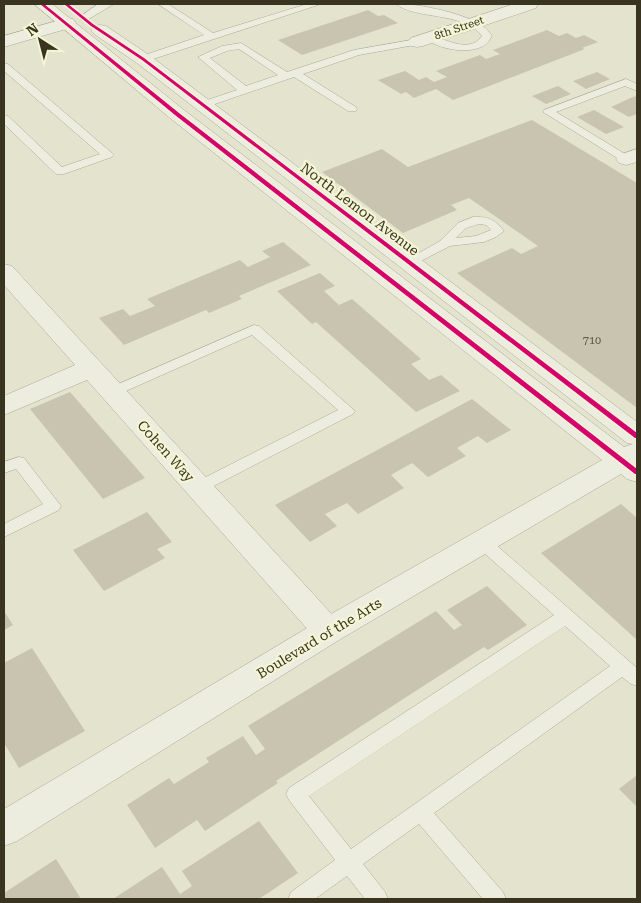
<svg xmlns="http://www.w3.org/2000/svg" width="641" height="903" viewBox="0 0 641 903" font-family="'Roboto Serif',serif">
<rect width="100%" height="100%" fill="#e4e4ce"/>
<g fill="#c8c4af">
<polygon points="368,10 378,16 384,15 398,23 302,55 278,40"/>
<polygon points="547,30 559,36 567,33 576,38 584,35 598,42 582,48 585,49 453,100 436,89 414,98 406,92 401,94 378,80 405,71 419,80 426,77 434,82 447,77 436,71 480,55 486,59 500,54 493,50"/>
<polygon points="597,72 610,79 586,89 573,81"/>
<polygon points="558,86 571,94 546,104 532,96"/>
<polygon points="635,96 637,98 637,114 629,117 611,107"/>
<polygon points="594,110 624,127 606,134 577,117"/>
<polygon points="532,120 637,183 637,408 457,273 512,248 521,254 538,246 469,198 451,205 457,210 403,233 322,172 382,149 408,167"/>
<polygon points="283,242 311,265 239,296 242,299 209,313 206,310 124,345 99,318 123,309 130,316 155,306 147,299 240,260 248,267 270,257 262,251"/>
<polygon points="320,273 335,286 324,291 339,305 352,299 421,359 411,364 429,380 441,375 460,391 416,412 316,322 312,324 277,291"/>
<polygon points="70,392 145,478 103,499 30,409"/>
<polygon points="472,399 511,430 487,443 478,436 457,448 466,456 428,477 412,463 391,475 404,488 358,514 347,503 325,514 337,526 310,542 275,505"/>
<polygon points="621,504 637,518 637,640 541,553"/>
<polygon points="147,512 172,542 157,549 165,558 104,591 73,550"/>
<polygon points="487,586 527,625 488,650 484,647 276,781 278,783 205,831 197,820 155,848 127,805 169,778 174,784 209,762 206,758 243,736 256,755 265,749 248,726 436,611 454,630 462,625 447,610"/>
<polygon points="4,611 13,625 4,630"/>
<polygon points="32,648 85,731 19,768 4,743 4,663"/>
<polygon points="637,775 637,807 619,789"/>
<polygon points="259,821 298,873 259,899 113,899 162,867 180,894 192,886 182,871"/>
<polygon points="56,859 81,899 4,899 4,893"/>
</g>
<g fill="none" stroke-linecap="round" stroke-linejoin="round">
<g stroke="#aaa997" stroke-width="1">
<g id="service">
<polygon points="98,4 114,4 87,20 81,20 81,16"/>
<polygon points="158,4 168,4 213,33 307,4 321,4 147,61 139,61 139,57 204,35"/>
<path d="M396,4C417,3 468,14 484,27C487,29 490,33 492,36C489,41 487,45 481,47C466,54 437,49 425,38L430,35C445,39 470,54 482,36C463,11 415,20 396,4Z"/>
<path d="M417,39L420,40V44L359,55L303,74L356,107L357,109L356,111H348L294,77L206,107H198L197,105L198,103L237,90L198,57L222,46L241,43L287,72L354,50ZM239,49L278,75L246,86L210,58L227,51Z"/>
<polygon points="4,63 8,64 112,153 114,155 112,157 64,174 56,174 4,124 4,115 8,116 62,167 100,154 4,71"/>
<polygon points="626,79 637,84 637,91 625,86 556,112 630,157 632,159 630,161 622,161 543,112 544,110"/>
<path d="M473,217C487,216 496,220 504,231L496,237L484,242L450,246L413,265L409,266L403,262L440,241L458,223ZM479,224L486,225L491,230L476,236L456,238L466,228Z"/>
<polygon points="254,325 259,326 355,411 353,414 204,491 199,493 194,491 191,487 194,483 338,410 252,335 117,395 107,395 105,392 107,389"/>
<polygon points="19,457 24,458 61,506 59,510 4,537 4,524 43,504 16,469 4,473 4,462"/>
<path d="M481,535L487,537L637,668V686L631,684L622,677L434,813L503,892L506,899H483L419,824L363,864L385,892L388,899H365L347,876L315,899H288L291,892L335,860L289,800L286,794L289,788L554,615L475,545L473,541L475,537ZM565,626L610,666L351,849L309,796Z"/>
</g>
</g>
<g stroke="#aaa997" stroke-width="1">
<g id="minor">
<polygon points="514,4 538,4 536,8 423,46 417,47 411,46 408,42 411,38"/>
<polygon points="67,18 73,19 76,23 73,27 4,47 4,36"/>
<polygon points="637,149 637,162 626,165 619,163 616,159 619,155"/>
<polygon points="4,264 12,266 339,622 344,631 339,640 328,644 317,640 87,380 4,415 4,396 75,365 4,285"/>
</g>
</g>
<g stroke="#aaa997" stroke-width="1">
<polygon id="tertiary" points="34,4 52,4 184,110 624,447 633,444 627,443 137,63 94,34 91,30 94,26 100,25 106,26 149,55 637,422 637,482 627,479 621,474 339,640 17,841 4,846 4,809 317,622 602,460 170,118"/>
</g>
<use href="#service" fill="#ececdf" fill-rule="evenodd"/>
<use href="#minor" fill="#ececdf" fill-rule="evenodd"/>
<use href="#tertiary" fill="#ececdf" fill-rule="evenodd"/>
<g stroke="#f3f5d5" stroke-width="3">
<g id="cycleway">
<polygon points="40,4 44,4 179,113 637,469 637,474 635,474 175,115"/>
<polygon points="64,4 68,4 93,24 144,58 637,433 637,438 635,438 142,60 91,26"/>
</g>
</g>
<use href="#cycleway" fill="#d6006c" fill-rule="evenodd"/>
</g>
<g text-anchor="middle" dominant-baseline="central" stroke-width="4.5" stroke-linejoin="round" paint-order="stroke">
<g font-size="11" fill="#38341f" stroke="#f3f5d5">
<text transform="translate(459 28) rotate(-19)">8th Street</text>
</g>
<g font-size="11" fill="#5c5843">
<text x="592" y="340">710</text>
</g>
<g font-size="14" fill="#38341f" stroke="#f3f5d5">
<text transform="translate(360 209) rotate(37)">North Lemon Avenue</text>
<text transform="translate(166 451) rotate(48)">Cohen Way</text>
<text transform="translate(319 638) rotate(-31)">Boulevard of the Arts</text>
</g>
</g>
<rect width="641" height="903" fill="none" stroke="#38341f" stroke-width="10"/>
<g transform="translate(40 40) rotate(324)" stroke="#f3f5d5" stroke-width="4" paint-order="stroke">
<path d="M0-4L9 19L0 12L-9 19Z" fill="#38341f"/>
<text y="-8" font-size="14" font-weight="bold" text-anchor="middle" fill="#38341f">N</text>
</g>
</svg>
